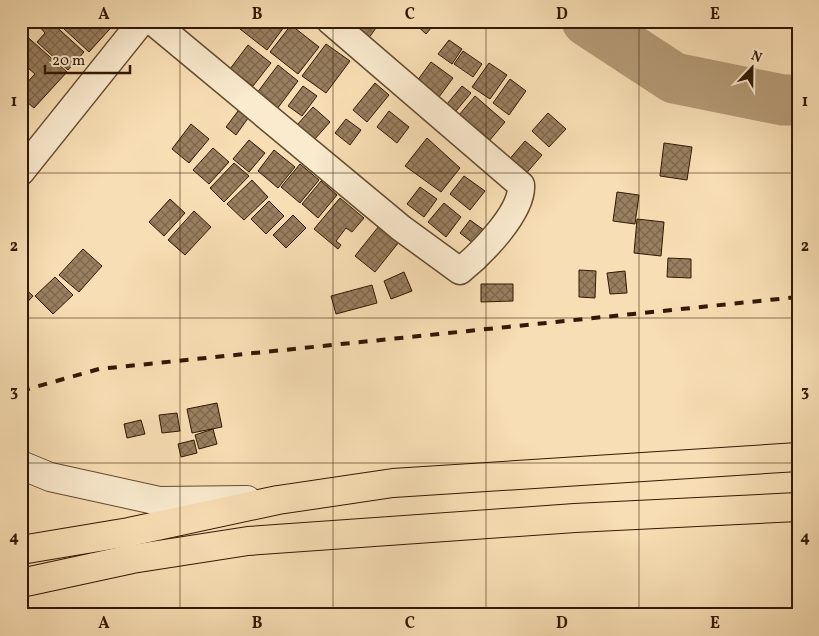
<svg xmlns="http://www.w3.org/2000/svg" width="819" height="636" viewBox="0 0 819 636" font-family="Vollkorn,serif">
<defs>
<pattern id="building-cross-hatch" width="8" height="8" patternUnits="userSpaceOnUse" patternTransform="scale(1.25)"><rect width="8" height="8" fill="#997f5f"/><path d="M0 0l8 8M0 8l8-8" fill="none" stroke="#7d674c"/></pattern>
</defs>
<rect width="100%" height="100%" fill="#f8deb4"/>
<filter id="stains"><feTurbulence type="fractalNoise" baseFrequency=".004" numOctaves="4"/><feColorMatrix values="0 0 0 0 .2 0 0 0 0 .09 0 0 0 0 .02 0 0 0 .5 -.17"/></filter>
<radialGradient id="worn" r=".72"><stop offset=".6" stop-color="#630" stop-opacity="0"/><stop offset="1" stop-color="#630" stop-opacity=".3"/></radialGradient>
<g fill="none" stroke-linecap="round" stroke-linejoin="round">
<polyline stroke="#b59b77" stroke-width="51" points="587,21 674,78 783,100 798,100"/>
</g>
<g fill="url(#building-cross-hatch)" stroke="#321902">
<polygon points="43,21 50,21 84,52 68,70 37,42 45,33 39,26"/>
<polygon points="69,21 117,21 89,52 63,28"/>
<polygon points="246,21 285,21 287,23 267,50 240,29"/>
<polygon points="356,21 381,21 368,39 352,27"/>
<polygon points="412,21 437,21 426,34"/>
<polygon points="291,25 319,47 298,74 270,52"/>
<polygon points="23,33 67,72 34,108 21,97 21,89 35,74 21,62 21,35"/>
<polygon points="449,40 462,49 452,64 438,54"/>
<polygon points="326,44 350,61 326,93 302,76"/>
<polygon points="248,45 271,63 253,86 230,69"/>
<polygon points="463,51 482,64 473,77 454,64"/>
<polygon points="431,62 453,78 439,97 417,81"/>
<polygon points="489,63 507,75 490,99 472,87"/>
<polygon points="278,65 298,81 277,109 257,93"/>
<polygon points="510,79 526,91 509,115 493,103"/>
<polygon points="375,83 389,95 367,122 353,110"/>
<polygon points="303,86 317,96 302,116 288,106"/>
<polygon points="462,86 471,93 456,111 447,104"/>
<polygon points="475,96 505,122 484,147 454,121"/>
<polygon points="241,107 251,114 236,135 226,127"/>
<polygon points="313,107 330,122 314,140 297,125"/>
<polygon points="389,111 409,127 397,143 377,127"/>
<polygon points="548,113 566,129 549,147 532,131"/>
<polygon points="346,119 361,130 350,145 335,133"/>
<polygon points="191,124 209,139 189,163 172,149"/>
<polygon points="427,138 460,168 441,192 405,166"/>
<polygon points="249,140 265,153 249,172 233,159"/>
<polygon points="525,141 542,155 524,176 507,162"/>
<polygon points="664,143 692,147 687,180 660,176"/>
<polygon points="213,148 229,162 209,184 193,170"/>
<polygon points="274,150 295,167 278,188 258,171"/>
<polygon points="234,163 249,176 224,202 210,188"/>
<polygon points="300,164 319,180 300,203 281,187"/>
<polygon points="464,176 485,191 470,210 450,194"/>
<polygon points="252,180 268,197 244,220 227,204"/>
<polygon points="321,181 337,195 318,218 302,204"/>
<polygon points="420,187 437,199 424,217 407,204"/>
<polygon points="617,192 639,195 635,224 613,221"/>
<polygon points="340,198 364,218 352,232 346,228 336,241 341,245 338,249 314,229"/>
<polygon points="170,199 185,213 164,236 149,222"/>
<polygon points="269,201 284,216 266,234 251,219"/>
<polygon points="444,203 461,217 446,237 428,222"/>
<polygon points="194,211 211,227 185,255 168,240"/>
<polygon points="293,215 306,228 286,248 273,235"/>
<polygon points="637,219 664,222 661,256 634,253"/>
<polygon points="470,220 488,233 478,247 460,233"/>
<polygon points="379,226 399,242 375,272 355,256"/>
<polygon points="83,249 102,266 79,292 59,275"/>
<polygon points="668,258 691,259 691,278 667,277"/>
<polygon points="579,270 596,271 595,298 579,297"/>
<polygon points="625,271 627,293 610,294 607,273"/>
<polygon points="404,272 412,291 391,299 384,281"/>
<polygon points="55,277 73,295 53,314 35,296"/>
<polygon points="481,284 513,284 513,301 481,302"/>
<polygon points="21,285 33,296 21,309"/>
<polygon points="372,285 377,303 336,314 331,296"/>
<polygon points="217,403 222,427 192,433 187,409"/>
<polygon points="177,413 180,431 162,433 159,415"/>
<polygon points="141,420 145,434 127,438 124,424"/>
<polygon points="213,429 217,444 199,449 195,435"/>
<polygon points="194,440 197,453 181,457 178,444"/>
</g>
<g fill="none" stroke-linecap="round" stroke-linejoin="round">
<g stroke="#644a2e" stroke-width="29">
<g id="minor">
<path d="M152,21L401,228L460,271C481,254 523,212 521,185L330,21"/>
<polyline points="21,172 142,21"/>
</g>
</g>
<g stroke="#644a2e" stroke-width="30">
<polyline id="tertiary" points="21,465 50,477 159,501 247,500"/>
</g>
<g stroke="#321902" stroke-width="30">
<g id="primary">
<polyline points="21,550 129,532 278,500 393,483 798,457"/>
<polyline points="21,583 132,559 248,541 575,518 798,507"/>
</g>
</g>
<use href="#minor" stroke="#faeace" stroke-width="26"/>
<use href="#tertiary" stroke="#faeace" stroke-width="28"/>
<use href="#primary" stroke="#f8deb4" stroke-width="28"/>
<polyline stroke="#321902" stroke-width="4" stroke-dasharray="9 9" stroke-linecap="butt" points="21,391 99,369 798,297"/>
</g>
<path fill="none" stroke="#321902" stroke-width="1" stroke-opacity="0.55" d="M180,21V615M333,21V615M486,21V615M639,21V615M21,173H798M21,318H798M21,463H798"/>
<rect width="819" height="636" fill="none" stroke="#f8deb4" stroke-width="55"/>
<g transform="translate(752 68) rotate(22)" stroke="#faeace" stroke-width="4" paint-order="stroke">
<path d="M0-4L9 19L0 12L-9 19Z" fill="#321902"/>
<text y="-8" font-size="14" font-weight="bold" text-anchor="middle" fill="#321902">N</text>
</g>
<path d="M45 65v8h85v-8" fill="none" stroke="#321902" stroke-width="2.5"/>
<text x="52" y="65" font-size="15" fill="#321902" stroke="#faeace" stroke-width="4" paint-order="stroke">20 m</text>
<rect x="28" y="28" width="764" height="580" fill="none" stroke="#321902" stroke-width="2"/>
<g font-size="16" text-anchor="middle" font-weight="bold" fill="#321902">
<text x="104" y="19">A</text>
<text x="257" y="19">B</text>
<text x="410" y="19">C</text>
<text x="562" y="19">D</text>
<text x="715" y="19">E</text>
<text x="14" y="106">1</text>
<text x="805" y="106">1</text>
<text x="14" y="251">2</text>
<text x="805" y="251">2</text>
<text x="14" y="396">3</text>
<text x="805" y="396">3</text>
<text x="14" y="542">4</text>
<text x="805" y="542">4</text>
<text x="104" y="628">A</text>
<text x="257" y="628">B</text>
<text x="410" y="628">C</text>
<text x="562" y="628">D</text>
<text x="715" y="628">E</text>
</g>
<rect width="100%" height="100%" filter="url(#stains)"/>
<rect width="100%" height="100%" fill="url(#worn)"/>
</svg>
